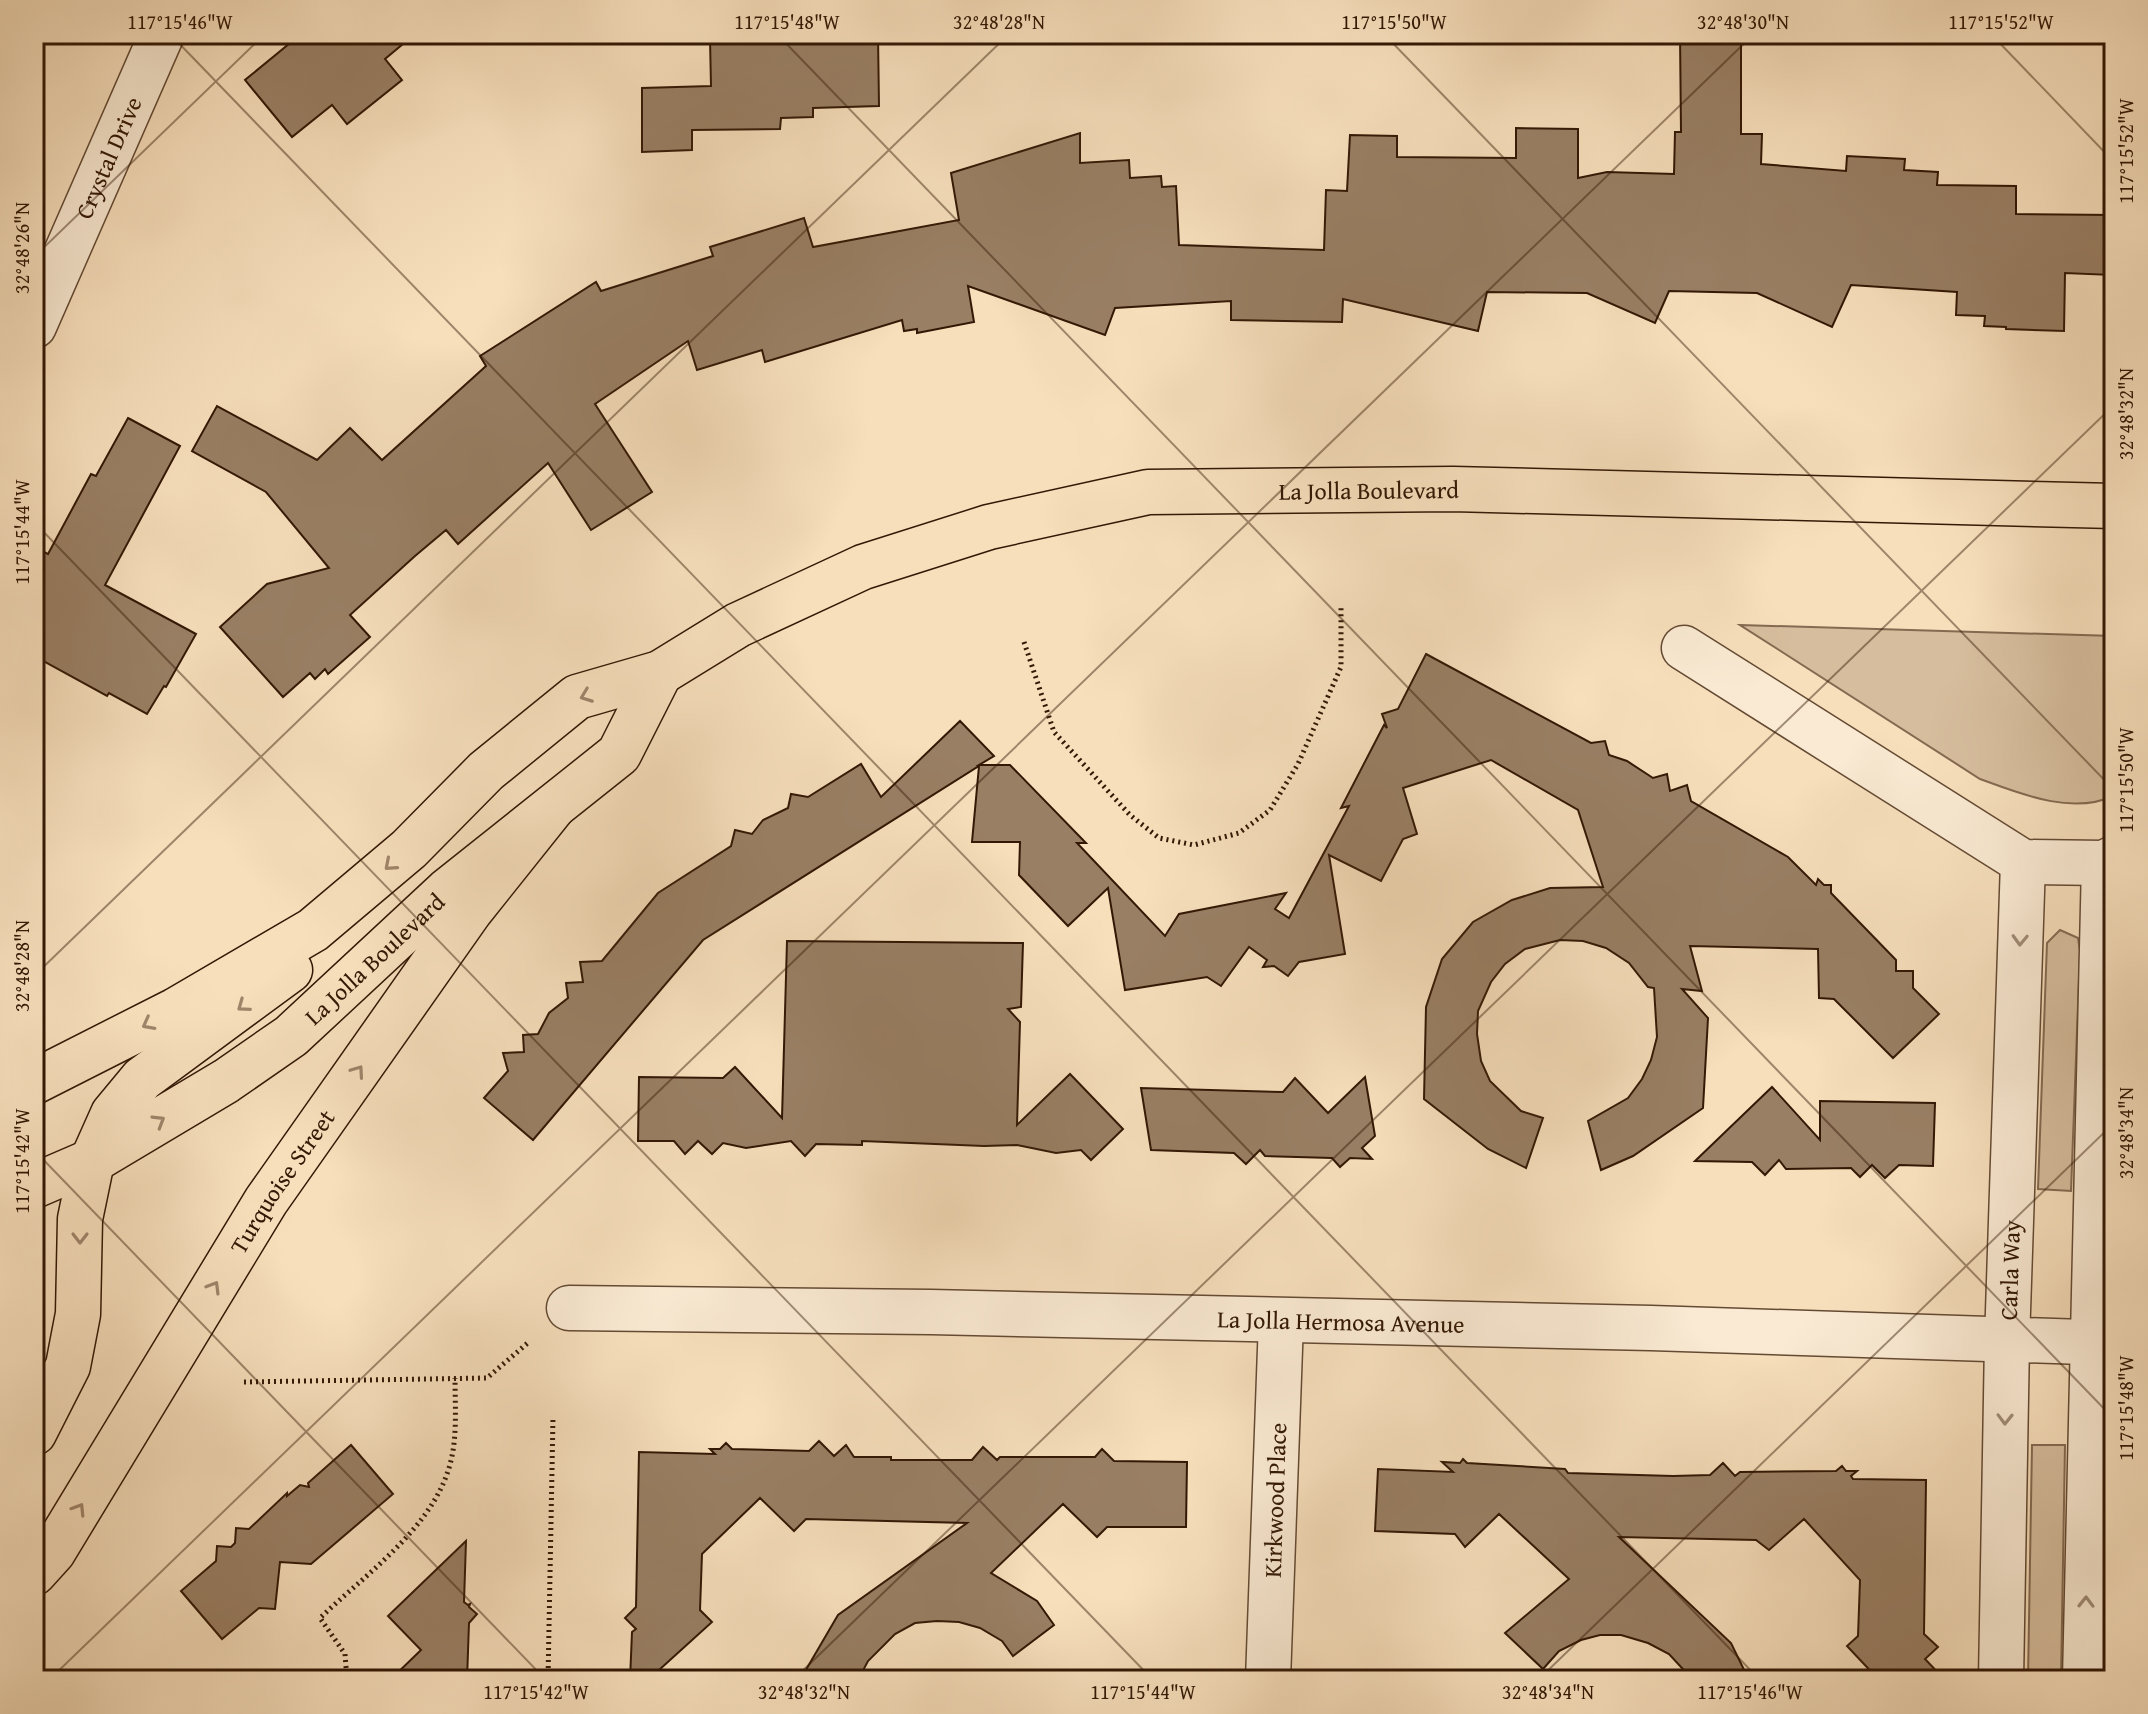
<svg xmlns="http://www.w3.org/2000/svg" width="2148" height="1714" viewBox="0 0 2148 1714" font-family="'Gentium Book Plus',serif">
<rect width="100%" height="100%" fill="#f7dfbc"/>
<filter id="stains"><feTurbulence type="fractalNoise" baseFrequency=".0025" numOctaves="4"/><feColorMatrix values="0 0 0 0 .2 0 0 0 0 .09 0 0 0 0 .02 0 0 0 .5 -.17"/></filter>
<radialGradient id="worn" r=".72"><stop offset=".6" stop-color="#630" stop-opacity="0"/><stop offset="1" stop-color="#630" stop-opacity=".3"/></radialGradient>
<g fill="#d6bd9d" stroke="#846a51" stroke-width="2">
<path d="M1740,625L2114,636V796C2071,815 2021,794 1980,779Z"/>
<polygon points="2060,930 2078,938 2080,951 2071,1191 2038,1189 2047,943"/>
<polygon points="2032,1445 2065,1445 2061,1680 2028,1680"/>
</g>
<g fill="#997f64" stroke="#331805" stroke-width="2">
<polygon points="301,34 415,34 385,59 402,80 347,124 332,105 292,137 245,80"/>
<polygon points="794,34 878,34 879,106 813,108 813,117 781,118 780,129 692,130 692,150 642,152 642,88 711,86 710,39 794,36"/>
<polygon points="1680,34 1741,34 1741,134 1762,134 1761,164 1846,171 1847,156 1905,159 1904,170 1938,172 1937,185 2016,186 2016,214 2114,215 2112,275 2065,273 2064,331 2006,329 2006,327 1984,326 1985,316 1956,315 1957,292 1851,285 1832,327 1757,293 1669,291 1655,323 1587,293 1487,292 1478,331 1343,299 1342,322 1231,320 1231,301 1115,308 1105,335 968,286 974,322 917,333 917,329 904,331 902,320 765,362 762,350 697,370 688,341 595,404 652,492 591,530 548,463 458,544 446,530 415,556 350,615 370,637 328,674 325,669 315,679 310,673 283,697 220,627 267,584 329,568 266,492 192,451 217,406 317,460 350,428 382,460 486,366 480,356 596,282 601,291 713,256 710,247 804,218 813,247 959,220 951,173 1080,133 1080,163 1129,160 1130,178 1161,176 1162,187 1176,186 1179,245 1324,250 1326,190 1347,191 1350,135 1397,136 1397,157 1516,158 1516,128 1578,129 1578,178 1607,172 1674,174 1675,132 1681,132"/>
<polygon points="128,418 180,446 105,585 196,634 166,687 164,686 147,714 109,693 107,696 34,656 34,546 48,554 91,474 96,476"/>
<polygon points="1426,654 1591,743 1605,741 1609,755 1627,761 1653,778 1667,774 1670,791 1687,785 1691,801 1788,857 1816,885 1818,879 1824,885 1831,885 1831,893 1896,960 1896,971 1913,971 1913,988 1939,1014 1893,1058 1834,999 1819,998 1818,949 1690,946 1702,991 1682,989 1708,1018 1703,1108 1633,1156 1601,1170 1588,1121 1628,1098 1642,1079 1651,1060 1657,1037 1654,988 1648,987 1629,963 1606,948 1583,941 1560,940 1525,949 1505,964 1491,982 1478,1011 1477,1034 1481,1061 1490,1081 1521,1111 1543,1118 1526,1168 1488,1149 1424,1099 1426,1007 1442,959 1473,922 1512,900 1550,888 1603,887 1578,810 1491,760 1403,788 1417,834 1403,839 1381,881 1329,855 1345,954 1299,962 1288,976 1274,966 1263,967 1267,960 1249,947 1221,986 1207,977 1125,990 1108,888 1068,926 1019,875 1020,842 972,842 979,766 703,940 533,1140 484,1098 508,1071 503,1053 524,1052 523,1035 538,1034 549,1013 568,998 566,983 583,982 580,962 602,961 658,893 731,846 735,830 752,834 763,820 788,808 791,794 808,797 861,764 881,797 960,721 994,756 979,765 1010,765 1086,843 1077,843 1165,936 1179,914 1286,893 1275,909 1289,918 1349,806 1341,808 1384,725 1387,728 1382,714 1398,709"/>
<polygon points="787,941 1023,943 1021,1007 1008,1009 1020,1022 1017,1125 1070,1074 1123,1129 1091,1160 1081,1150 1056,1153 1017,1145 984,1146 862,1141 862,1145 816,1144 805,1156 791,1141 746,1148 723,1143 712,1154 698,1141 685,1154 674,1141 638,1141 639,1077 723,1078 735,1067 782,1118"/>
<polygon points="1365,1077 1375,1136 1362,1148 1372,1159 1350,1158 1340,1167 1332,1158 1265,1156 1260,1150 1246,1164 1234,1153 1151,1150 1141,1088 1283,1092 1295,1078 1328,1113"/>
<polygon points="1772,1087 1820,1140 1820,1101 1935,1103 1933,1166 1899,1165 1885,1178 1872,1165 1860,1177 1851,1168 1786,1169 1779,1160 1765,1175 1752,1162 1695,1161"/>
<polygon points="819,1441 834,1456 846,1445 854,1457 891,1457 891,1460 972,1460 983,1447 997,1460 1000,1457 1095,1457 1102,1449 1114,1461 1187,1462 1186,1527 1107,1527 1097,1537 1063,1504 991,1573 1037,1601 1054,1625 1013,1656 1002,1641 980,1628 959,1622 937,1621 915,1623 895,1634 868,1661 858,1680 800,1680 838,1615 967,1523 806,1519 794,1531 760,1498 702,1554 700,1610 712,1622 648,1680 630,1680 632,1632 636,1629 625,1618 636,1607 639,1452 715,1454 710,1449 720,1449 726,1443 732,1449 809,1451"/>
<polygon points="351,1445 393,1494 311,1564 280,1562 275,1609 259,1608 222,1639 181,1591 216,1561 217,1546 231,1547 235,1543 236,1528 249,1529 287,1493 287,1496 300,1485 309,1487 308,1483"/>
<polygon points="1463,1459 1467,1463 1565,1469 1568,1473 1673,1476 1710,1475 1723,1463 1735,1476 1740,1472 1836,1471 1842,1466 1846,1471 1857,1471 1851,1476 1853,1479 1926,1480 1924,1634 1938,1647 1925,1659 1945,1680 1879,1680 1847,1646 1858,1636 1860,1580 1804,1519 1769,1550 1756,1540 1619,1537 1731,1643 1749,1680 1693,1680 1669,1654 1648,1643 1621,1635 1600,1635 1581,1640 1559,1651 1543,1669 1505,1633 1569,1579 1499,1514 1465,1547 1455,1534 1375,1531 1378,1469 1453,1472 1442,1462 1460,1463"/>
<polygon points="466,1541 464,1602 468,1605 470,1604 469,1607 477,1614 469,1623 467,1680 390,1680 421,1650 388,1616"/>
</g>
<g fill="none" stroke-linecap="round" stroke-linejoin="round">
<g stroke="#644a33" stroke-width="47">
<g id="minor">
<path id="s1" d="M34,326L162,34"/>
<polyline points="1684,648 2023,862 2104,863 2114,858"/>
<path id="s2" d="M569,1308L931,1312L1651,1328L2114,1343"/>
<path id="s3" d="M1268,1680L1281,1321"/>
<path id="s4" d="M2001,1680L2007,1341L2023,862"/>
<polyline points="2085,1680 2104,863"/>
</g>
</g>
<g stroke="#331805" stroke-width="47">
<g id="major">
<path id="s5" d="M34,1082L176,1010L313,930L409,849L486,771L577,697L660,673L738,625L863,567L989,527L1148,492L1453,489L2114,506"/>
<path id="s6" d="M34,1186L92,1161L226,1081L291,1036L447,891L619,754L660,673"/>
<polyline points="34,1433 68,1366 78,1314 80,1219 92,1161 113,1114 142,1079 290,970"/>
<path id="s7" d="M34,1573L53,1552L266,1201L470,911L553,807"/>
</g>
</g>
<g stroke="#331805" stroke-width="5" stroke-dasharray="2 4" stroke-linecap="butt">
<polyline points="1024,642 1054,732 1130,815 1159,838 1194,845 1239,833 1270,810 1298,764 1341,667 1341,606"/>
<polyline points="244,1382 487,1378 530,1341"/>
<path d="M347,1680L345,1654L320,1618C364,1576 429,1530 448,1471C458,1442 455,1409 455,1378"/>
<polyline points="548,1680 553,1417"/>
</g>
<use href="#minor" stroke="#faead3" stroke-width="44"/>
<use href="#major" stroke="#f7dfbc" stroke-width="44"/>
</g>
<defs><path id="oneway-chevron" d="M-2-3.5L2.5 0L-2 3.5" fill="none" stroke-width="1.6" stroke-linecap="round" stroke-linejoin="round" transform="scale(2)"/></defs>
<g stroke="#9f856a">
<use href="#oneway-chevron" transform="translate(586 696) rotate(159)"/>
<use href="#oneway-chevron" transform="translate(390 865) rotate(139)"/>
<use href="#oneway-chevron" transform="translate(243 1006) rotate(144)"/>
<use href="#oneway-chevron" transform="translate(148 1024) rotate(152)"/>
<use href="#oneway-chevron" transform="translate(358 1071) rotate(-55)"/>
<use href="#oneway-chevron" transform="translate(159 1121) rotate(-31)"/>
<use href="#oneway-chevron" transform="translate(80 1238) rotate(90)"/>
<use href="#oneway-chevron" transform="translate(214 1287) rotate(-59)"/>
<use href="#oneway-chevron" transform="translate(79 1509) rotate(-58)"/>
</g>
<g stroke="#a08c76">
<use href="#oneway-chevron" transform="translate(2020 940) rotate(92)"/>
<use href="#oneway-chevron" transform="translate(2005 1419) rotate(91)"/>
<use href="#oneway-chevron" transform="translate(2086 1602) rotate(-89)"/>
</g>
<path fill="none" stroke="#331805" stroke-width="2" stroke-opacity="0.45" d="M170,34L1760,1680M777,34L2114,1419M1384,34L2114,790M1991,34L2114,162M34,257L265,34M34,522L1153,1680M34,976L1009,34M34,1150L546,1680M49,1680L1754,34M793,1680L2114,405M1538,1680L2114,1123"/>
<g text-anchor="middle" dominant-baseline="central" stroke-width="6" stroke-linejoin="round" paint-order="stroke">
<g font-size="24" fill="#331805" stroke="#faead3">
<text stroke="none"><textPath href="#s1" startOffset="184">Crystal Drive</textPath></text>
<text stroke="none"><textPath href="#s5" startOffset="1502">La Jolla Boulevard</textPath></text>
<text stroke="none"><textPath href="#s6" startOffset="412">La Jolla Boulevard</textPath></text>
<text stroke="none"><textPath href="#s7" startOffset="464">Turquoise Street</textPath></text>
<text stroke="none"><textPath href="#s4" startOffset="410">Carla Way</textPath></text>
<text stroke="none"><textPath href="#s2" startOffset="772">La Jolla Hermosa Avenue</textPath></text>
<text stroke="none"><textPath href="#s3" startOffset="180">Kirkwood Place</textPath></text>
</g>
</g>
<rect width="2148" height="1714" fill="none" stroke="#f7dfbc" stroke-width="88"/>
<rect x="44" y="44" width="2060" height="1626" fill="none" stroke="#331805" stroke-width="3"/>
<g font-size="20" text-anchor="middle" fill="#331805">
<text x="180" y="29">117°15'46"W</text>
<text x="787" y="29">117°15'48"W</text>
<text x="999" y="29">32°48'28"N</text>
<text x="1394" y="29">117°15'50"W</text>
<text x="1743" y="29">32°48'30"N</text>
<text x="2001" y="29">117°15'52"W</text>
<text transform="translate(2126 151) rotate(-90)" y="7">117°15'52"W</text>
<text transform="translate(22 248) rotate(-90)" y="7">32°48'26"N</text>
<text transform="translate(2126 414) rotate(-90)" y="7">32°48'32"N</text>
<text transform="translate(22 532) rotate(-90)" y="7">117°15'44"W</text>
<text transform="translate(2126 780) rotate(-90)" y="7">117°15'50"W</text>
<text transform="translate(22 966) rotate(-90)" y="7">32°48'28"N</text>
<text transform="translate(2126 1133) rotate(-90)" y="7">32°48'34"N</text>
<text transform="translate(22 1161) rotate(-90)" y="7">117°15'42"W</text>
<text transform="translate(2126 1408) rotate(-90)" y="7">117°15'48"W</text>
<text x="536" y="1699">117°15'42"W</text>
<text x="804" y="1699">32°48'32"N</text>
<text x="1143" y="1699">117°15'44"W</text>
<text x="1548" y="1699">32°48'34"N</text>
<text x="1750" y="1699">117°15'46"W</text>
</g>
<rect width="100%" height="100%" filter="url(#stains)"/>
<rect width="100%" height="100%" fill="url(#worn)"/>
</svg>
